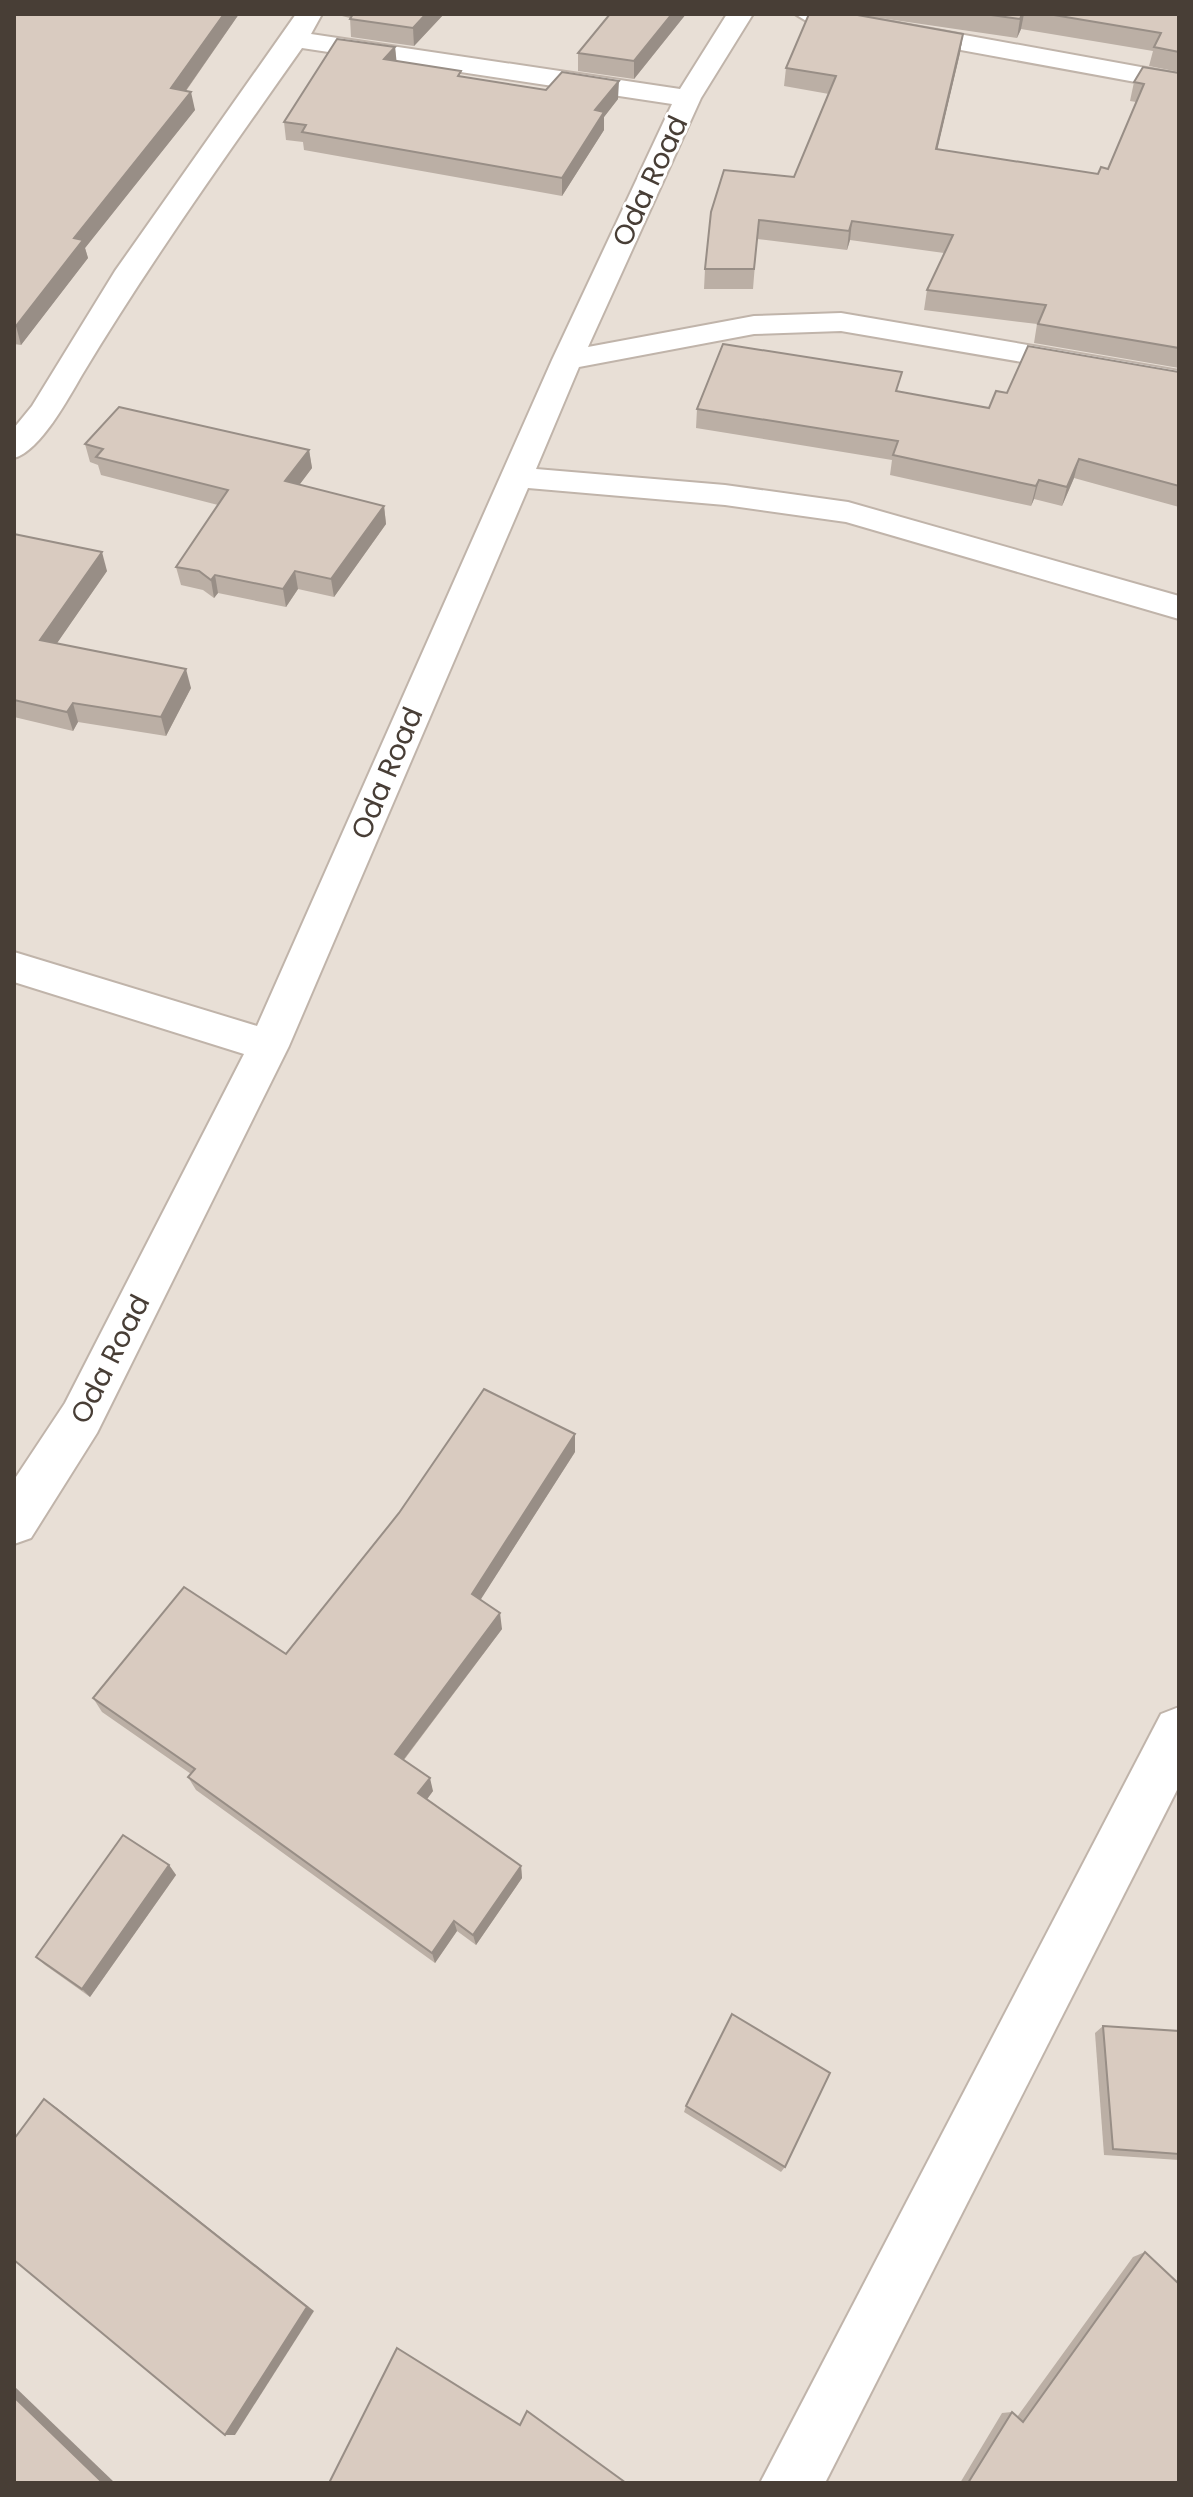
<svg xmlns="http://www.w3.org/2000/svg" width="1193" height="2497" viewBox="0 0 1193 2497" font-family="Poppins,sans-serif">
<rect width="100%" height="100%" fill="#f4eee8"/>
<rect fill="#e8dfd6" x="14" y="14" width="1165" height="2469"/>
<g fill="none" stroke-linecap="round" stroke-linejoin="round">
<g stroke="#c0b4aa" stroke-width="4">
<g id="minor">
<path d="M296,14H322L311,34L680,89L727,14H753L701,98L588,347L754,316L841,313L1179,371V389L841,331L754,334L579,367L536,469L725,485L848,502L1179,596V619L846,522L725,505L528,488L289,1046L97,1433L31,1538L14,1544V1480L65,1403L244,1054L14,982V952L257,1026L552,360L672,104L302,48C226,156 150,262 82,375C68,399 40,451 14,458V428L32,406L115,271Z"/>
<polygon points="795,14 849,14 1179,74 1179,90 808,22"/>
<polygon points="1179,1707 1179,1786 825,2483 760,2483 1161,1714"/>
</g>
</g>
<use href="#minor" fill="#fff" fill-rule="evenodd"/>
</g>
<g fill="#bbafa5">
<polygon points="14,14 239,14 186,91 195,110 85,248 88,258 21,345 14,344"/>
<polygon points="334,14 444,14 414,46 351,37 350,18"/>
<polygon points="686,14 634,79 578,71 578,53"/>
<polygon points="809,14 1179,14 1179,72 1149,66 1153,51 1021,29 1017,38 853,14 963,34 960,53 937,149 1098,174 1108,169 1136,102 1130,101 1134,82 1179,73 1179,368 1034,343 1037,324 924,310 927,290 944,253 850,240 847,250 757,239 753,289 704,289 705,269 794,177 829,94 784,86 786,68"/>
<polygon points="395,47 396,61 461,77 546,90 618,99 604,117 604,130 562,196 304,150 303,142 286,140 284,122"/>
<polygon points="1179,372 1179,507 1074,478 1062,506 1034,499 1031,506 890,475 892,460 696,428 697,409 899,392 989,408 1007,393"/>
<polygon points="85,444 309,450 312,468 299,485 384,506 386,524 334,597 298,589 286,607 218,593 214,598 203,590 181,585 176,567 218,505 101,475 98,465 90,462"/>
<polygon points="14,534 107,571 57,643 191,688 166,736 78,722 73,731 14,717"/>
<polygon points="575,1452 480,1600 502,1629 404,1760 433,1791 427,1799 521,1866 522,1878 476,1945 457,1931 435,1963 196,1790 188,1777 191,1774 102,1712 93,1698 286,1654"/>
<polygon points="169,1865 176,1875 90,1997 45,1965 36,1957"/>
<polygon points="1103,2026 1179,2031 1179,2160 1104,2155 1095,2033"/>
<polygon points="686,2106 785,2167 781,2172 684,2112"/>
<polygon points="1145,2252 1179,2483 960,2483 1002,2413 1012,2412 1017,2417 1133,2257"/>
</g>
<g fill="#988e86">
<polygon points="224,14 239,14 175,106 171,88"/>
<polygon points="426,14 444,14 414,46 413,28"/>
<polygon points="672,14 686,14 634,79 634,61"/>
<polygon points="1022,14 1024,14 1021,29 1017,38 1020,19"/>
<polygon points="963,34 960,53 933,168 936,149"/>
<polygon points="395,47 397,65 384,59"/>
<polygon points="619,81 618,99 604,117 604,130 562,196 562,178 595,110"/>
<polygon points="191,92 195,110 85,248 88,258 21,345 16,326 74,238"/>
<polygon points="852,221 850,240 847,250 849,231"/>
<polygon points="309,450 312,468 288,500 285,481"/>
<polygon points="1079,459 1074,478 1062,506 1067,487"/>
<polygon points="1039,480 1034,499 1031,506 1036,486"/>
<polygon points="384,506 386,524 334,597 331,579"/>
<polygon points="102,552 107,571 46,659 40,640"/>
<polygon points="295,571 298,589 286,607 283,589"/>
<polygon points="215,575 218,593 214,598 211,580"/>
<polygon points="186,669 191,688 166,736 161,717"/>
<polygon points="73,703 78,722 73,731 67,712"/>
<polygon points="575,1434 575,1452 474,1610 472,1594"/>
<polygon points="500,1613 502,1629 398,1767 395,1754"/>
<polygon points="430,1778 433,1791 422,1806 418,1793"/>
<polygon points="169,1865 176,1875 90,1997 82,1989"/>
<polygon points="521,1866 522,1878 476,1945 473,1935"/>
<polygon points="454,1921 457,1931 435,1963 432,1953"/>
<polygon points="44,2099 57,2108 314,2311 235,2435 225,2435"/>
<polygon points="14,2386 115,2483 103,2483 14,2397"/>
</g>
<g fill="#d9cbc0" stroke="#988e86" stroke-width="2">
<polygon points="14,14 224,14 171,88 191,92 74,238 83,240 16,326 14,326"/>
<polygon points="353,14 426,14 413,28 350,19"/>
<polygon points="610,14 672,14 634,61 578,53"/>
<polygon points="809,14 852,14 963,34 936,149 1098,174 1101,167 1108,169 1144,84 1134,82 1143,67 1179,73 1179,348 1038,324 1046,305 927,290 953,235 852,221 849,231 759,220 754,269 705,269 711,212 724,170 794,177 836,76 786,68"/>
<polygon points="984,14 1022,14 1020,19"/>
<polygon points="1048,14 1179,14 1179,52 1154,47 1161,33"/>
<polygon points="337,39 395,47 384,59 461,71 458,76 546,90 562,72 619,81 595,110 604,112 562,178 302,132 306,125 284,122"/>
<polygon points="723,344 902,372 896,391 989,408 996,391 1007,393 1028,346 1179,372 1179,486 1079,459 1067,487 1039,480 1036,486 893,455 898,441 697,409"/>
<polygon points="119,407 309,450 285,481 384,506 331,579 295,571 283,589 215,575 211,580 199,571 176,567 228,490 96,457 103,449 85,444"/>
<polygon points="14,534 102,552 40,640 186,669 161,717 73,703 67,712 14,700"/>
<polygon points="484,1389 575,1434 472,1594 500,1613 395,1754 430,1778 418,1793 521,1866 473,1935 454,1921 432,1953 188,1777 195,1769 93,1698 184,1587 286,1654 399,1513"/>
<polygon points="123,1835 169,1865 82,1989 36,1957"/>
<polygon points="732,2014 830,2073 785,2167 686,2106"/>
<polygon points="1103,2026 1179,2031 1179,2154 1113,2149"/>
<polygon points="44,2099 307,2307 225,2435 14,2260 14,2139"/>
<polygon points="1145,2252 1179,2284 1179,2483 968,2483 1012,2412 1023,2422"/>
<polygon points="397,2348 520,2425 527,2411 626,2483 329,2483"/>
<polygon points="14,2397 103,2483 14,2483"/>
</g>
<g text-anchor="middle" dominant-baseline="central" stroke-width="6" stroke-linejoin="round" paint-order="stroke">
<g font-size="28" fill="#483e36" stroke="#fff">
<text transform="translate(650 181) rotate(-65)">Oda Road</text>
<text transform="translate(387 773) rotate(-67)">Oda Road</text>
<text transform="translate(110 1359) rotate(-63)">Oda Road</text>
</g>
</g>
<rect width="1193" height="2497" fill="none" stroke="#483e36" stroke-width="32"/>
</svg>
